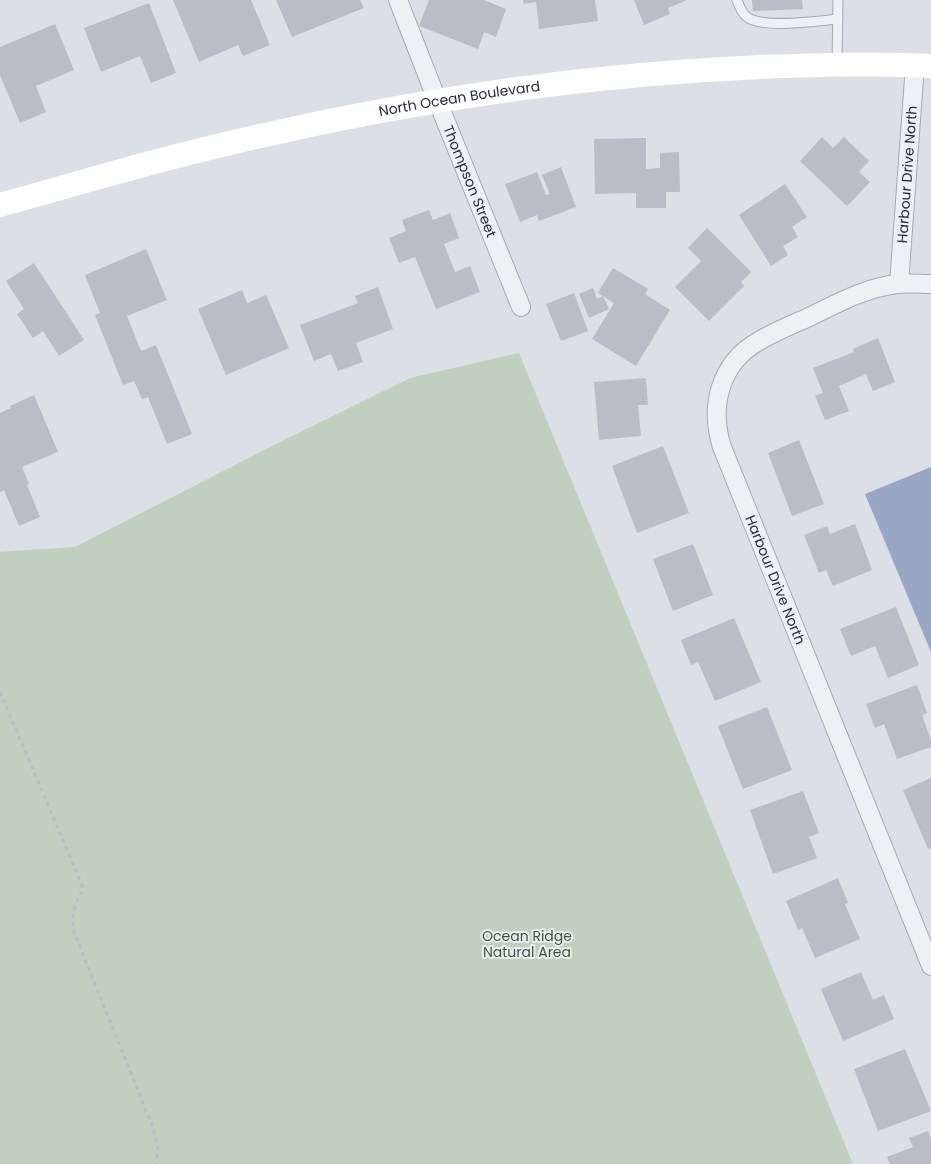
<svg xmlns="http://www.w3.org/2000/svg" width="931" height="1164" viewBox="0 0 931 1164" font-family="Poppins,sans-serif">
<rect width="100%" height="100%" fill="#dcdfe5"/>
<polygon fill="#c0cfbe" points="519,353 853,1164 0,1164 0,552 75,547 276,444 410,378"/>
<polygon fill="#99a7c4" points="931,467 931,652 865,494"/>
<g fill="#babdc8">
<polygon points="173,0 251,0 270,45 243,56 238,45 199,62"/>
<polygon points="276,0 360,0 364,8 292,37"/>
<polygon points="429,0 484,0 506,9 496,37 484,32 478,49 419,26"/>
<polygon points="523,0 595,0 598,21 539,29 536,2 524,4"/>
<polygon points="634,0 687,0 668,8 670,14 644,25"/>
<polygon points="752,0 802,0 803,9 753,11"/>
<polygon points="149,3 176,73 151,83 140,56 101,72 84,28"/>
<polygon points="55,24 74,70 36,86 46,112 20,123 0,75 0,47"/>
<polygon points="822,137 833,148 844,137 869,161 859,172 870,182 847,206 800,161"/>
<polygon points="646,138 646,169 660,168 660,153 679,152 680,192 666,192 666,208 636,208 636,193 595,194 594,139"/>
<polygon points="561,167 576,207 539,221 537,215 520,222 505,184 537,172 546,195 550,194 542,175"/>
<polygon points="785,184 807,217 792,227 798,237 783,246 788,255 771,266 739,215"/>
<polygon points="429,210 433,220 450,213 459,238 444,244 455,272 470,266 480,292 436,309 415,257 399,263 389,238 406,231 402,220"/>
<polygon points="707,228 751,272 741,282 744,286 709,321 675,287 701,261 688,248"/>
<polygon points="146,249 167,300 127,316 141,351 156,345 192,434 167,444 148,397 142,399 134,381 123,385 95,315 100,313 85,275"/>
<polygon points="34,263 84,340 59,356 43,331 33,338 17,314 24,309 6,281"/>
<polygon points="613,268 648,289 645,294 670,310 636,366 592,339 614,303 598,293"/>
<polygon points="378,287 393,329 356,343 363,362 338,371 331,354 314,361 300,325 358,303 355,296"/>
<polygon points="593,288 597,299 603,296 609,309 589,318 579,294"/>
<polygon points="242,290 247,303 266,295 289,348 226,375 198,309"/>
<polygon points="574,293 588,331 561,341 546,304"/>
<polygon points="878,338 895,382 873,391 866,374 839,386 849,411 825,420 815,396 823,393 813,368 854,352 853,349"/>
<polygon points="646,378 648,405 638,405 641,436 599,440 594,382"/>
<polygon points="34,395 58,452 22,467 29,484 27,485 40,517 19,526 4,490 0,492 0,413 11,408 10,406"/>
<polygon points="799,440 824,504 792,516 768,453"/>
<polygon points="663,446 689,513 637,533 612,466"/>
<polygon points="855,524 872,570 833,586 826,570 819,573 804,535 827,526 830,534"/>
<polygon points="693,544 713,595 673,611 653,559"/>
<polygon points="896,607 919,665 888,678 875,646 851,656 840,629"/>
<polygon points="734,618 761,682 715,701 698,662 691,665 681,640"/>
<polygon points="917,685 927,713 922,715 931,740 931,747 897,759 884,724 875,728 866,704"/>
<polygon points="767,707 792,770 743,789 718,726"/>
<polygon points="931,778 931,848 928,849 903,790"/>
<polygon points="803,791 819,833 809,837 817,858 773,874 750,810"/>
<polygon points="838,878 848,903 845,904 860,939 815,958 802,928 798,930 786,901"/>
<polygon points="861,972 873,1000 884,995 894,1019 843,1041 821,989"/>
<polygon points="905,1049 931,1111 878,1131 854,1069"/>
<polygon points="928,1131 931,1139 931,1164 890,1164 887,1157 913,1147 909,1138"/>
</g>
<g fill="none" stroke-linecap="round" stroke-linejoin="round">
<g stroke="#a6a9b2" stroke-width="11">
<g id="lane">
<path d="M737,0C739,6 742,13 747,17C762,29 818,21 838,19"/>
<polyline points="837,65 838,0"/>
</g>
</g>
<g stroke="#a6a9b2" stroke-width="20">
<g id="street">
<path id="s1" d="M398,0L437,100L521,307"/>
<path id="s2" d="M899,284L915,65"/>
<path id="s3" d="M931,284C920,284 908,283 897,284C864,288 836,304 807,318C791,325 774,332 759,341C720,363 709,406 722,447L931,966"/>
</g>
</g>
<path stroke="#bbbdc4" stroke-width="3" stroke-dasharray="4 4" stroke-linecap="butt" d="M0,692L82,885C82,894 79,896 76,904C72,913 73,922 74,932L153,1128L158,1149L155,1164"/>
<use href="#lane" stroke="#eff0f4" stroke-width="9"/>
<use href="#street" stroke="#eff0f4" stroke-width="18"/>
<path stroke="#fff" stroke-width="24" id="s4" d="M0,205C66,187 131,167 197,151C382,105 570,75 760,67C817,65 874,63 931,66"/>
</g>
<g text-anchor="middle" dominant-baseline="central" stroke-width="4" stroke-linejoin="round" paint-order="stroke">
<g font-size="14" fill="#272b3b" stroke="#ebeef3">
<text stroke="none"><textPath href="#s4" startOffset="472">North Ocean Boulevard</textPath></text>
<text stroke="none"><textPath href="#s2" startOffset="110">Harbour Drive North</textPath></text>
<text stroke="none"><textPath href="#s1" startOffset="195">Thompson Street</textPath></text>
<text stroke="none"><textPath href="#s3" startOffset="449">Harbour Drive North</textPath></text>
</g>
<g font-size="14" fill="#375635" stroke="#ebeef3">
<text x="527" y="936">Ocean Ridge<tspan x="527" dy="16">Natural Area</tspan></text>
</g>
</g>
</svg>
